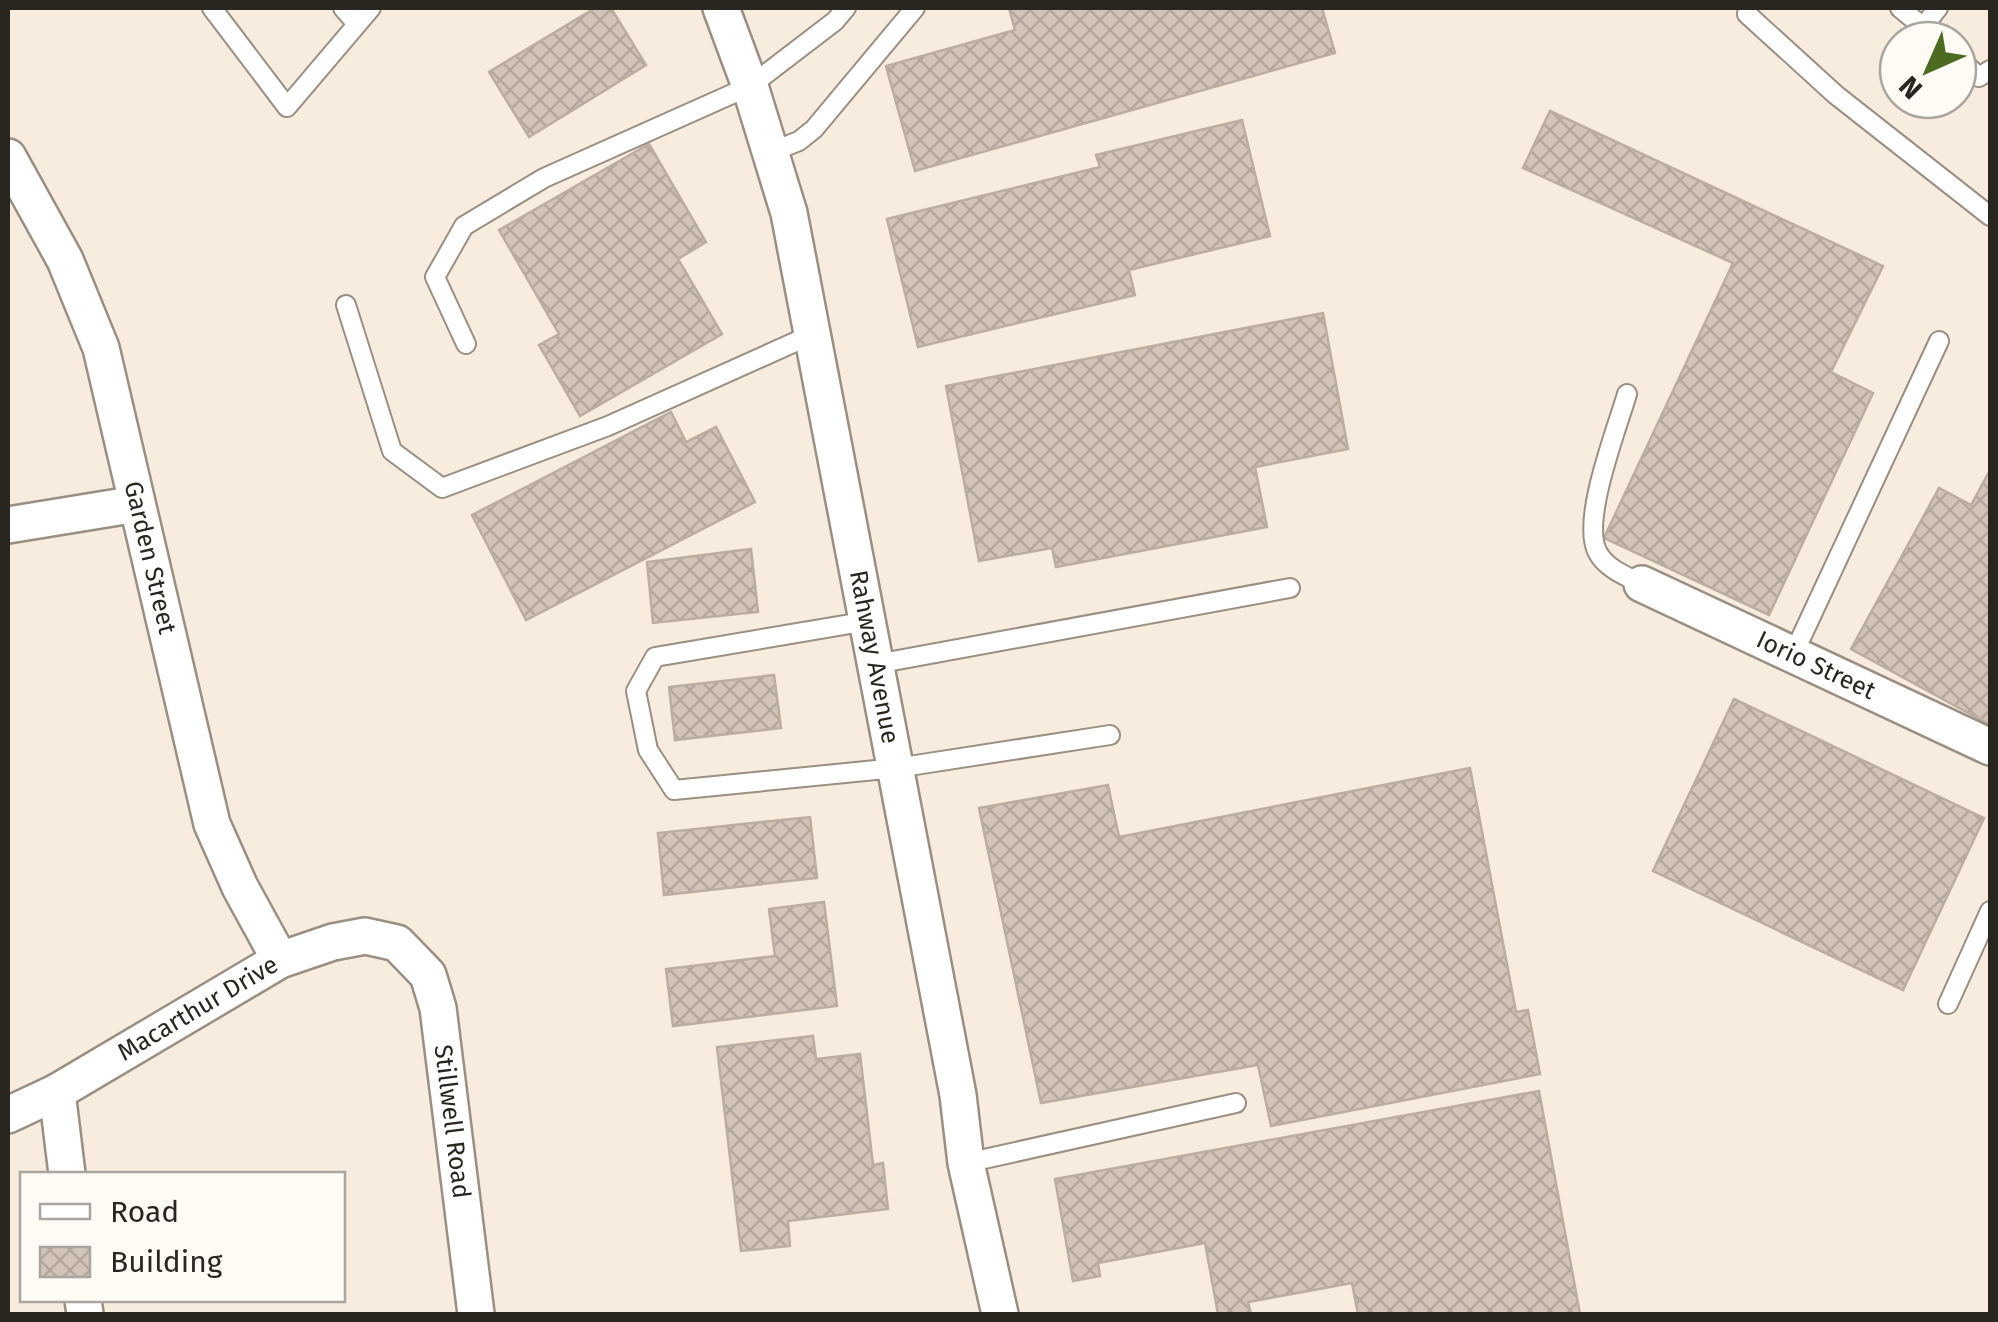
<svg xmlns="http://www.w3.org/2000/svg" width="1998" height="1322" viewBox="0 0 1998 1322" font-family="'Fira Sans',sans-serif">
<defs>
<pattern id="building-cross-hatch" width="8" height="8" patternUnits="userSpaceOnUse" patternTransform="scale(2.5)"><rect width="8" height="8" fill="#d2c4b8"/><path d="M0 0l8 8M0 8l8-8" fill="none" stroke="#b4a89e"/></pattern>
</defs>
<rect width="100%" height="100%" fill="#f7ecdd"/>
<g fill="url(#building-cross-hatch)" stroke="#bcada2" stroke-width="2.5">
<polygon points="595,8 611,8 646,65 529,137 489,72"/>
<polygon points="1009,8 1322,8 1335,53 915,171 886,66 1015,30"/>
<polygon points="1550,111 1883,266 1831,372 1873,393 1769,615 1604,538 1733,263 1523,168"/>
<polygon points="1242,120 1270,236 1129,270 1135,295 918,347 887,219 1100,167 1096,155"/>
<polygon points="649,144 706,242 678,259 722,334 580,416 539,345 559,334 499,230"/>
<polygon points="1323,313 1348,449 1255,467 1267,527 1056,567 1052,548 979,561 946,386"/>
<polygon points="671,412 686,442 716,427 755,502 526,620 472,515"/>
<polygon points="1990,470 1990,725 1851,649 1939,488 1971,505"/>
<polygon points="751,549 758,612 653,623 647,562"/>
<polygon points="774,675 781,728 675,740 669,687"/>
<polygon points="1734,699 1984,818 1903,990 1653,871"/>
<polygon points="1470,768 1516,1012 1528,1010 1540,1074 1271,1126 1258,1065 1041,1103 979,808 1108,785 1119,837"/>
<polygon points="810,817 817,878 664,895 658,833"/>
<polygon points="824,902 837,1006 673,1026 666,969 775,956 769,909"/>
<polygon points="813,1036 816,1059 860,1054 873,1165 883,1163 888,1209 788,1221 790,1246 741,1251 717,1047"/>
<polygon points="1539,1091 1580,1314 1358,1314 1352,1283 1248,1302 1251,1314 1218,1314 1205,1243 1098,1263 1100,1276 1073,1281 1055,1179"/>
</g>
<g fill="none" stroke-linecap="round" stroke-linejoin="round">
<g stroke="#9a8f82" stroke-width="22">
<g id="lane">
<polyline points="212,8 287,107 371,8"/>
<polyline points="343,8 357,24"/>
<polyline points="1748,8 1747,14 1836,95 1990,216"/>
<polyline points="1900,8 1923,27 1938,8"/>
<polyline points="1958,58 1979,77 1990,70"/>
<polyline points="771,152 799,141 814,129 915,8"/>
<polyline points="346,305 392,451 442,488 608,426 813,334"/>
<polyline points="466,344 435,277 464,226 544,178 750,86 835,21 846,8"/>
<path d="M1627,394C1617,429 1580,522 1598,553C1607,569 1626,576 1642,584"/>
<polyline points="868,621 655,657 636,691 648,750 674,790 896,768 1110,735"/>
<polyline points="1793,655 1939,341"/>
<polyline points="876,664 1290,588"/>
<polyline points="1948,1004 1990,911"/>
<polyline points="966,1163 1236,1103"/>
</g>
</g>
<g stroke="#9a8f82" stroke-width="40">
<g id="street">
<path id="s1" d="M721,8L750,86L789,213L958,1095L966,1163L1000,1314"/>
<path id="s2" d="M8,157L65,260L101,348L212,824L240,887L280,960"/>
<polyline points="8,525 137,504"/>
<path id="s3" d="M1642,584L1990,747"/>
<polyline points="57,1092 67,1174"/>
<path id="s4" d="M8,1115L57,1092L280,960L333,942L365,936L397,943L428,975L438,1008L476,1314"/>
<polyline points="83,1300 85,1314"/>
</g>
</g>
<use href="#lane" stroke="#fff" stroke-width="18"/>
<use href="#street" stroke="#fff" stroke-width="35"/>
</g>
<g text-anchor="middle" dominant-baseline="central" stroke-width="8" stroke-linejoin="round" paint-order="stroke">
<g font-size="25" fill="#29251f" stroke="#fefaf4">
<text stroke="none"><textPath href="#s2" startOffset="428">Garden Street</textPath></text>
<text stroke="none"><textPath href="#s1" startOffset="668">Rahway Avenue</textPath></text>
<text stroke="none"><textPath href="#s3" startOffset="192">Iorio Street</textPath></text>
<text stroke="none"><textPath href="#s4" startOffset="218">Macarthur Drive</textPath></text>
<text stroke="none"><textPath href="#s4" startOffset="628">Stillwell Road</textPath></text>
</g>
</g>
<rect width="1998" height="1322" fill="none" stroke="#29251f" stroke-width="20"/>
<rect x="20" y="1172" width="325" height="130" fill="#fefaf4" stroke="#a9a59f" stroke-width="2.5"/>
<rect x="40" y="1204" width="50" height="15" fill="#ffffff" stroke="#a9a59f" stroke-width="2.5"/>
<text x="110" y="1222" font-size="30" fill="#29251f">Road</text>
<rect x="40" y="1247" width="50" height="30" fill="url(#building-cross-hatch)" stroke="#a9a59f" stroke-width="2.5"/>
<text x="110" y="1272" font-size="30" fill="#29251f">Building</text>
<g transform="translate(1928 70) rotate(225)"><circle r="48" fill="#fefaf4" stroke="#a9a59f" stroke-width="2.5"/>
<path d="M0-8L18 38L0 25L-18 38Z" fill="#4b6b21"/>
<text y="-15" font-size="28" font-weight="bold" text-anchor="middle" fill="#29251f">N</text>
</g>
</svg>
